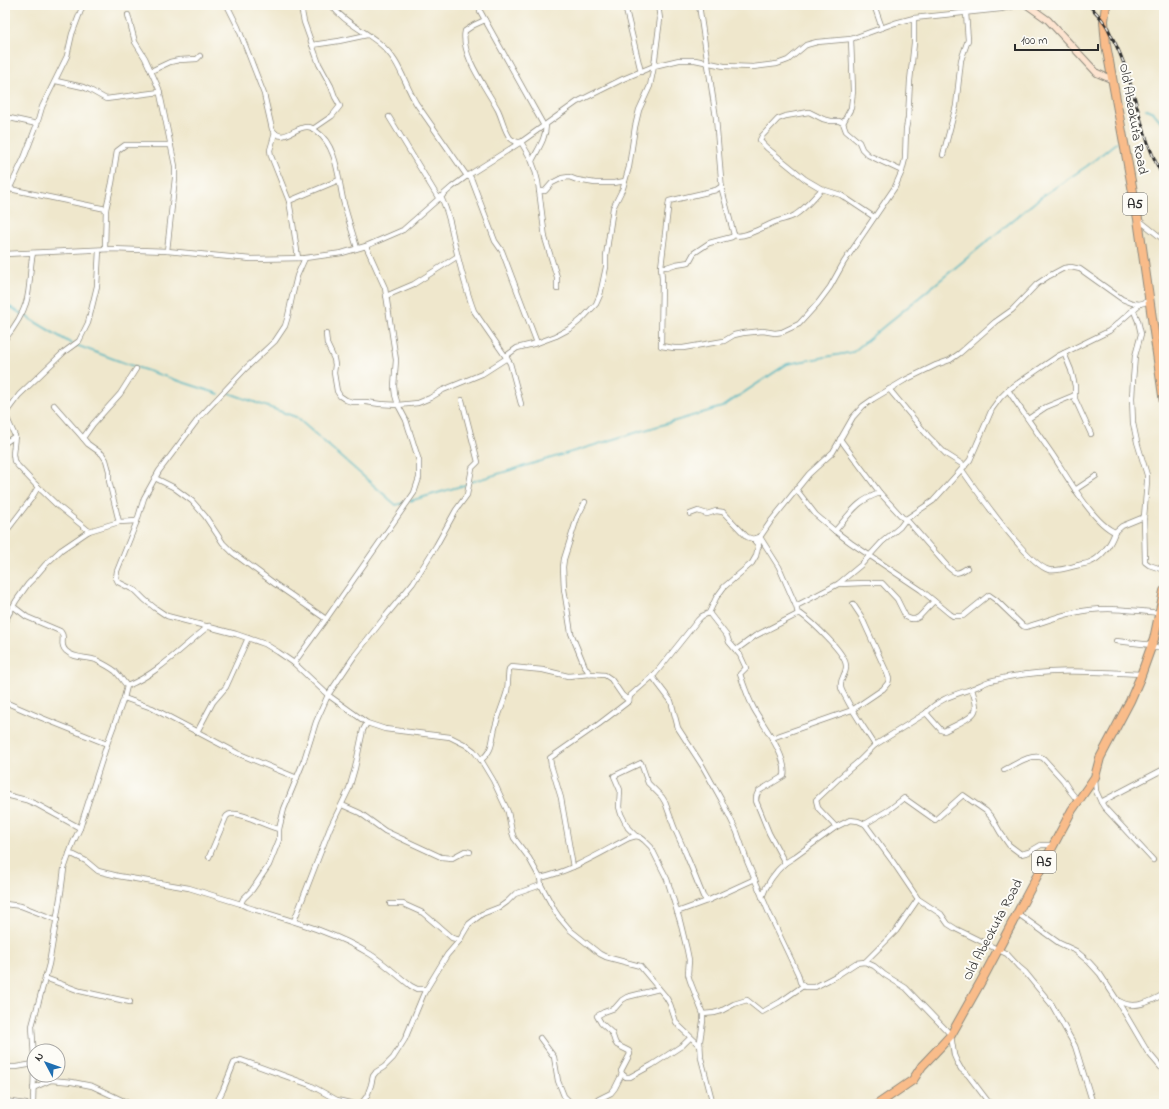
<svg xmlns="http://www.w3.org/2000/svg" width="1169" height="1109" viewBox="0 0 1169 1109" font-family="'Indie Flower',sans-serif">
<rect width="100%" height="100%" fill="#fdfcf7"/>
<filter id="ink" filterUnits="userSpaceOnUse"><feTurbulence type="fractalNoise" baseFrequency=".025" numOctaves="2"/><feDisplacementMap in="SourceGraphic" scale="8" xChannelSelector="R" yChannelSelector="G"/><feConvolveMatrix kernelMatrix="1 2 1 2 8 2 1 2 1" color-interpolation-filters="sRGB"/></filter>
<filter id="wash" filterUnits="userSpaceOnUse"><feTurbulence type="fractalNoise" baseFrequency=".012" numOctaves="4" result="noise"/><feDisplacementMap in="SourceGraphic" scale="16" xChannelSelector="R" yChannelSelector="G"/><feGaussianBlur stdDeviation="0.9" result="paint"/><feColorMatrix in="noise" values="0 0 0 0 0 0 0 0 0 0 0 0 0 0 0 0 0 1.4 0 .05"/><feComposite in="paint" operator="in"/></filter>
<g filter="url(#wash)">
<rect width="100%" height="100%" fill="#efe7cc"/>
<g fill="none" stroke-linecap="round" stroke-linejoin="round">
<g stroke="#43b1be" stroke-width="1.5">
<polyline points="1146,109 1153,112 1164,125"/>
<polyline points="5,304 72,344"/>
<polyline points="76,345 130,365 219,394"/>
<polyline points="229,393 296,417 396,505 406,502"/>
<polyline points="471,482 722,407 787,364 853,352 1041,197 1087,166 1117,142"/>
<polyline points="410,501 468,484"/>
</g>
</g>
</g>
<g filter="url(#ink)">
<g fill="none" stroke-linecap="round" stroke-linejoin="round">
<g stroke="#8d897c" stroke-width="6">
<g id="minor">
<path d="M227,5L238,27L264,94L272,129C282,146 296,125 308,127C310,127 314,129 316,131C338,146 338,180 344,204C348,219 353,234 357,248"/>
<polyline points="298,5 302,12 304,22 319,64 331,86 335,97 339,104 340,106 332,116 313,129"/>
<path d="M331,5C344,22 363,30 379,43C400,60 403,81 416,103L467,176L471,178L495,241L502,251L537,343"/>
<polyline points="480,5 480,11 544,126"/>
<polyline points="624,5 626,10 641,72"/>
<polyline points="699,5 716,118 722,190 734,235"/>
<polyline points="874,5 882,28"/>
<polyline points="128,15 135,42 145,58 159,89 175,166 175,178 167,251"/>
<path d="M485,20L474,25L465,31C460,55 487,89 498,110C502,118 504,130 510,138C513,141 517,142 521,142L531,159L535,170L538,182L545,238L557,277V289"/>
<polyline points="312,45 339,41 367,35"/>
<polyline points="151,71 170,62 179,60 197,59 200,56"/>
<polyline points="56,81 83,87 90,90 106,99 160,92"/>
<polyline points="5,117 37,124"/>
<polyline points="389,117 439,199"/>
<polyline points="843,123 851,108 853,91 851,39"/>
<polyline points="275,133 270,150 271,156 289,201 293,224 298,258"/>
<polyline points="943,155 956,106 961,60 968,40 966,13"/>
<path d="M532,161C538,149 546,138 546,125"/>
<polyline points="722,186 716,190 669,201 661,267 662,279 661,346 674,348 683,348 724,341 734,335 743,333 763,331 775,333 782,332 799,324 818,303 830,287 844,262 895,187 902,171 905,159 906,129 908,118 910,81 914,43 914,18"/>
<polyline points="5,188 106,209"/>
<polyline points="539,191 545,191 552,183 562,178 569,177 577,180 595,183 614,183 625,181"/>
<path d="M441,197C448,211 451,226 454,241C460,265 465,288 474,311L510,363L521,404"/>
<polyline points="5,198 24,158 37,124 42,107 67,56 72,34 83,5"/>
<polyline points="289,201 339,180"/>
<polyline points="874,217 841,195 822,189 805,179 767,148 762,143 760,140 762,136 778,119 786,116 809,112 823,119 831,121 839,121 843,123 846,131 859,142 862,149 868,155 902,171"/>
<polyline points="1139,220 1164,240"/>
<polyline points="105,249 106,209 112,183 117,151 125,145 171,145"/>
<polyline points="5,254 111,249 167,251 251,259 305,258 342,253 366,246 403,230 452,187 467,176 521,142 577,102 623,79 654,66 679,60 695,60 724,66 753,67 777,64 788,60 806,45 817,42 851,39 895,23 914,18 1001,9 1018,5"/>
<polyline points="305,258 297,276 292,297 288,316 285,326 275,341 246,368 199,418 159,471 144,498 137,521 117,571 116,578 118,582 136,591 145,600 155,608 167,616 236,634 265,644 278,652 294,663 328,695 367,723 385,729 450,737 466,745 474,751 481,760 493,780 508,812 512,832 514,838 529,858 540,878 541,885 555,911 559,917 570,930 600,954 606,957 640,966 666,997 670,1004 676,1022 679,1026 700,1046"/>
<path d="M661,267H667L676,264L689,262L694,253L709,243L732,237L734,235C743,239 765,226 775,222C782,219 789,219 795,215C805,209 814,197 822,189"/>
<polyline points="386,296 414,284 458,256"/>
<polyline points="1133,309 1138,321 1141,334 1135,356 1133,380 1132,398 1133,423 1137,442 1147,475 1147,482 1144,517 1145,562 1149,565 1164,570"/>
<polyline points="326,334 327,344 334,359 335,365 334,373 337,391 340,396 346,400 352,402 366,402 380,404 398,405 418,403 430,398 443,390 482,374 507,358"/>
<path d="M5,339C13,329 22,316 26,303C31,287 29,270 33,253"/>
<polyline points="1064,353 1071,370 1075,386 1075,399 1091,434"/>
<polyline points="506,356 517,348 537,343 556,336 571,328 582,319 596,304 600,295 606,267 606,256 613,208 623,188 629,167 635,127 639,110 650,86 654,66 660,19 658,5"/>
<polyline points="889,389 928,436 946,454 965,466"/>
<path d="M1008,390C1022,411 1036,431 1050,451C1065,472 1092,523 1115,532L1122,526L1144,517"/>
<polyline points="54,405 83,438"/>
<polyline points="5,414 19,395 64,352 79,341 88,323 97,286 99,250"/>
<polyline points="5,414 15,436 13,454 14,461 18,466 35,484 58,506 89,531"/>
<polyline points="1028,419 1046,407 1075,395"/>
<path d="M840,439L880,493L903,518L906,519L947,566C955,574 957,575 967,568"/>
<polyline points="5,443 15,436"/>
<path d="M962,470C976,490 1028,565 1049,570C1057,572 1071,567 1079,565C1082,564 1085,564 1088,563C1101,559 1111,544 1115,532"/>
<polyline points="155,478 173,487 192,501 205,516 223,543 233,553 275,584 326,619"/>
<path d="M796,489L816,515L835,531L851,543L921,590L950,614L953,616H963L989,595L996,600L1023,626L1026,627C1042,623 1057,616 1073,613C1102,606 1131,610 1160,613"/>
<polyline points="1075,490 1096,476"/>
<polyline points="585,502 577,518 564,559 563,567 564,589 571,633 585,667 590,674"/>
<polyline points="690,514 698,511 707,514 716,511 723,512 747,537 753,539 759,546"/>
<polyline points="119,522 109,481 109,471 106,460 102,454 88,444 83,438 93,424 120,394 136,369"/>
<path d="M835,531C851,513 856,501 880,493"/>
<polyline points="5,533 31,499 38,487"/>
<polyline points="753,539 760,537 779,567 796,606 798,614"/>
<polyline points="839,584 864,583 882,583 897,599 906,617 911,619 915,619 919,617 934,601"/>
<polyline points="796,606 838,584 861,565 882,542 900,527 906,519 933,501 970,460 992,409 1000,398 1008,390 1058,356 1109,331 1140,304"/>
<path d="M14,607L27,617L60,631C67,637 58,643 66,651C73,658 86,657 96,660C100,662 111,668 115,671C119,675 123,681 127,686"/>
<path d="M709,613L727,636L729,642L740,655L746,668L740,674C744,686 748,698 754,709C763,725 788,757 784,776L759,791C756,795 756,797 756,801L769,833L785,863L793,858L836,827L850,820L858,821L865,824L893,862L918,899L941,914L948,924L956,929L1007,954L1019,967L1025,972L1052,1005L1075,1046L1093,1104"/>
<polyline points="5,621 16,601 28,584 33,579 45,565 61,550 89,531 119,522 137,521"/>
<polyline points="1116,641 1152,645"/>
<polyline points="1151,648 1164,648"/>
<path d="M736,650L755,636L798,614H801C812,622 846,653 846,666C847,674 839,679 841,687C841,690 844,694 846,698C854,714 865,729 875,745"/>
<polyline points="294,663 326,619 414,493 419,478 419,461 406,420 398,405 395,395 394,386 396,360 385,288 366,246"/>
<polyline points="652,676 671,701 678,728 702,765 721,799 737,832 747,861 769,913 798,974 800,982 803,986 805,987 815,987 836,976 856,963 865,962 874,966 885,975 906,988 951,1035 954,1055 957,1062 961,1069 968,1075 990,1104"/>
<polyline points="124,698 152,708 237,753 297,778"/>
<polyline points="5,702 42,718 107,744"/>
<path d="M926,713L941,730L944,731C951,727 973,718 975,711C978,705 973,694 972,689"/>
<polyline points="197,732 213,702 226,687 248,638"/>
<polyline points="772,738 852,710 883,689 888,683 889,679 887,673 861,616 853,604"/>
<path d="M481,760C495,749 491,739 496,724C499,713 504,702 507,691C508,684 508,676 509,669L511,667L543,670L568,676L590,674L605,675L611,679L622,695L629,701"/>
<path d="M1004,770C1015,765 1030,753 1043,758L1063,780L1070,791L1078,801"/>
<polyline points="1095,779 1096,791 1101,802 1164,769"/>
<polyline points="5,794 10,796 26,800 38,805 80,828"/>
<polyline points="1101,802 1104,807 1153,860"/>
<polyline points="342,805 360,813 385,831 441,857 452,858 465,851 470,852"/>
<polyline points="865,824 890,809 904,798 935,820 963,795 986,811 992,818 1000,832 1009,845 1021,854 1029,852 1041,845 1053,845"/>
<path d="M836,827L818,808L816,800L838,779L859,761L875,745L926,713C938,699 954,695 971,689C977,687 984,683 990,681C1039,668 1092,671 1142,674"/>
<polyline points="636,836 628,828 621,814 619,807 620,790 614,776 641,763 648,783 662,797 665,802 674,827 686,854 703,896 707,901"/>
<path d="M69,854L74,855L86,861L98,871L118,876L189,888L241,904L247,907C288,920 332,931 370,954C383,962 398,976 411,986L417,989H427"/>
<path d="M209,857L226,817C228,815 228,814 231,814C242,812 267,827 279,829"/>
<polyline points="573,867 561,798 551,765 550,758 599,724 629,701 630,696 655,674 698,620 702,616 709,613 716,598 724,587 752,563 756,556 760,537 771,521 809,474 833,452 853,417 863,406 873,399 905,380 936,365 950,360 960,353 995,322 1012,310 1037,284 1049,276 1064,268 1071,267 1080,269 1122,299 1132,303 1140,304 1149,301"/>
<path d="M540,878C572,871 600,853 629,838L636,836L640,837L644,840L651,847L667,879L680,921L687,950L689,960L688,974L690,981L703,1014V1021L700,1041L701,1058L713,1104"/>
<path d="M762,897C767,883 774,873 785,863"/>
<polyline points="5,904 21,906 57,920"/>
<polyline points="241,904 243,899 252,890 269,865 279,840 279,829 284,809 304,760 316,722 328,695 355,655 384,618 413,583 436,546 456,510 467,495 472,468 478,462 462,400"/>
<polyline points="390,904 403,904 423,913 452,938 460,940"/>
<polyline points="677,912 707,901 755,879"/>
<polyline points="1017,913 1059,943 1076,951 1089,962 1100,974 1117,1000 1147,1051 1164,1071"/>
<polyline points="294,921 330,828 349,789 355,768 363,730 367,723"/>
<polyline points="865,962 896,931 918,899"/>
<polyline points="45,978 80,991 130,1002"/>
<path d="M1119,1001C1134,1010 1150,1002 1164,994"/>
<polyline points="703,1014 714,1013 721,1011 734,1004 747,1000 762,1012 780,1002 803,986"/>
<polyline points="540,1038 554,1057 558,1081 564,1096 572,1104"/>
<path d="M34,1058L32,1026L49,964L61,892L64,869L73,843L80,828L107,744L124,698L127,686C159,673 182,647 209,626"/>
<polyline points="5,1067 16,1067 34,1064"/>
<polyline points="622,1074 626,1077 630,1077 652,1065 683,1045 690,1038"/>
<polyline points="33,1088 51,1080 72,1082 92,1086 128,1103 135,1104"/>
<polyline points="5,1101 26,1104"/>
<polyline points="33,1104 34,1066"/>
<polyline points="216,1104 223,1090 234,1063 241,1060 310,1085 337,1100 354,1104"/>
<polyline points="361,1104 367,1096 371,1085 373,1076 376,1072 384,1067 393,1058 405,1039 424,993 447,955 460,940 463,934 469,924 482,914 500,907 507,902 515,894 541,885"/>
<polyline points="592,1104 599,1099 611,1093 615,1088 622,1074 621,1071 630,1054 629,1051 617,1045 615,1042 612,1033 601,1023 597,1016 604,1012 615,1008 622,1000 627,997 659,989"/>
</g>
</g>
<g stroke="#8d897c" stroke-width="8">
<polyline id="secondary" points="1027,5 1048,20 1097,73 1113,80"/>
</g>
<g stroke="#8d897c" stroke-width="10">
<g id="trunk">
<polyline points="1106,5 1104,21 1106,45 1138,219 1164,403"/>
<polyline points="878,1104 913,1080 922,1066 941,1046 951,1035 983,978 1072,810 1095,777 1100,758 1130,701 1140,678 1154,639 1164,591"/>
</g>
</g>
<use href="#minor" stroke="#fff" stroke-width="4.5"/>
<use href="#secondary" stroke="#fde4d0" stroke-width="6"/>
<use href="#trunk" stroke="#f9bc8a" stroke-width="8"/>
<g stroke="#2b2b2b" stroke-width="3">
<path id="rail" d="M1089,5C1093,10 1099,15 1103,21C1107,25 1109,31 1112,37C1136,81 1138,134 1164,178"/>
</g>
<use href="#rail" stroke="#fdfcf7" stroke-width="1.5" stroke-dasharray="4.5" stroke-linecap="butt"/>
</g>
</g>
<g text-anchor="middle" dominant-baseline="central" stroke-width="4" stroke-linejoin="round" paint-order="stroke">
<g fill="#fdfcf7" stroke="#6a6a68" stroke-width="1">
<rect x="1123" y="193" width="24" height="22" rx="3"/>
<rect x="1032" y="851" width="24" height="22" rx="3"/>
</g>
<g font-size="13" font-weight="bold" fill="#2b2b2b">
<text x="1135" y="204">A5</text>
<text x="1044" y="862">A5</text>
</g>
<g font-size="14" fill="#2b2b2b" stroke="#fdfcf7">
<text transform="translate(1133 119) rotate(80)">Old Abeokuta Road</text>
<text transform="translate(993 930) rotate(-62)">Old Abeokuta Road</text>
</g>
</g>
<rect width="1169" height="1109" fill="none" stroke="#fdfcf7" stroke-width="20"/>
<g transform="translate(46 1063) rotate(311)"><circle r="19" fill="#fdfcf7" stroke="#a9a8a5"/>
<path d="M0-3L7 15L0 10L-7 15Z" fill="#1f6fb2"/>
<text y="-6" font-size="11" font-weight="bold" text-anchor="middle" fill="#2b2b2b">N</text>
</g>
<path d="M1015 44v6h83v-6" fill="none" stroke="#2b2b2b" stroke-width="2"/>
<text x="1021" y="44" font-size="12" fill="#2b2b2b" stroke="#fdfcf7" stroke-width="3" paint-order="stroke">100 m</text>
</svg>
